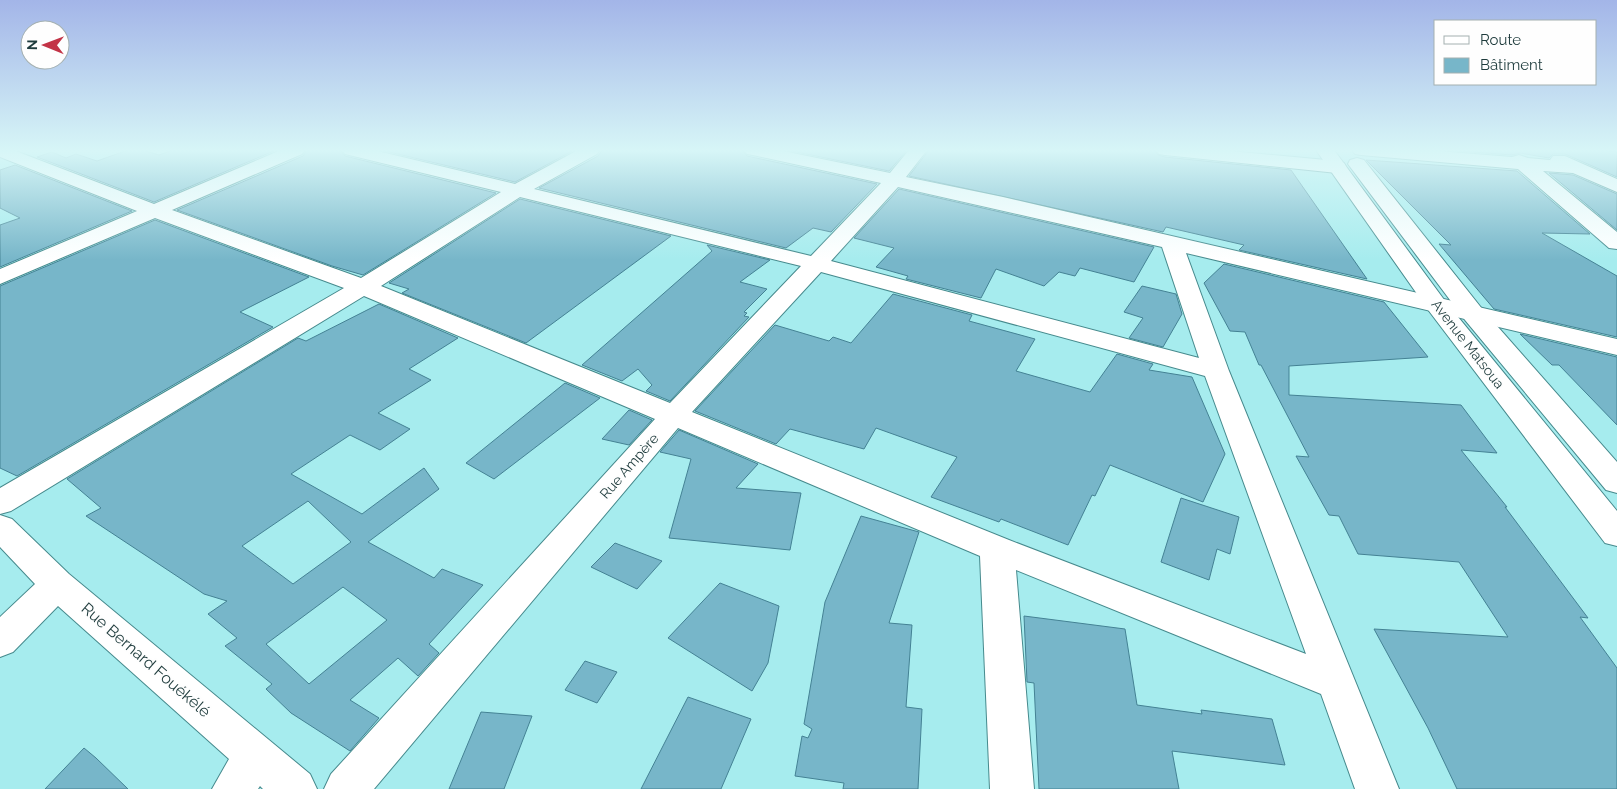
<svg xmlns="http://www.w3.org/2000/svg" width="1617" height="789" viewBox="0 0 1617 789" font-family="Raleway,sans-serif">
<rect width="100%" height="100%" fill="#a6ecee"/>
<g fill="#77b6c9" stroke="#448294" fill-rule="evenodd">
<polygon points="128,150 143,150 159,155 173,150 276,150 154,202 37,157 52,152 66,158 76,154 97,161"/>
<polygon points="307,150 340,150 345,156 496,193 363,275 332,266 177,210 303,156"/>
<polygon points="381,150 574,150 515,182"/>
<polygon points="602,150 742,150 747,156 877,184 831,232 813,228 786,248 539,188 598,156"/>
<polygon points="787,150 907,150 889,171"/>
<polygon points="929,150 1154,150 1158,155 1165,157 1291,170 1367,279 1239,250 1244,245 1166,227 1163,232 909,176"/>
<polygon points="1447,150 1603,150 1617,152 1617,177 1565,154 1553,154 1549,158 1520,153 1512,155"/>
<polygon points="1366,160 1517,171 1590,234 1542,233 1617,276 1617,337 1494,309 1439,244 1451,245"/>
<polygon points="15,165 132,211 0,267 0,225 20,218 0,208 0,170"/>
<polygon points="1549,173 1573,175 1617,194 1617,230"/>
<polygon points="899,189 1154,247 1134,282 1080,268 1075,276 1059,272 1044,286 996,269 981,298 906,279 908,276 876,267 894,248 854,238"/>
<polygon points="520,199 671,236 526,343 402,293 409,289 389,283"/>
<polygon points="155,220 309,277 240,312 273,327 17,476 0,468 0,286"/>
<polygon points="707,245 770,260 740,282 767,289 744,312 747,313 744,316 749,317 670,401 646,391 652,385 638,369 622,381 582,365 712,251"/>
<polygon points="1224,264 1384,302 1428,357 1289,366 1289,395 1461,405 1497,453 1461,450 1507,507 1505,507 1588,618 1580,617 1617,668 1617,789 1457,789 1428,728 1374,629 1508,637 1459,562 1358,554 1339,516 1329,515 1296,456 1309,457 1261,365 1259,365 1245,332 1230,331 1204,283"/>
<polygon points="1142,286 1176,294 1182,314 1163,347 1129,338 1143,318 1124,312"/>
<polygon points="893,294 972,315 969,321 1035,339 1016,371 1090,392 1117,354 1153,364 1149,370 1192,377 1225,454 1203,502 1110,465 1095,496 1092,495 1068,545 1001,519 999,522 931,497 957,457 876,428 864,449 790,429 776,444 695,411 775,325 829,341 833,337 851,343"/>
<path d="M379,304L458,338L409,369L431,380L378,413L410,429L380,450L350,435L291,474L362,514L424,468L439,489L368,542L434,578L442,569L483,585L429,644L439,653L418,676L398,658L350,700L379,718L350,751L291,713L266,689L272,684L225,646L237,638L208,614L227,601L204,594L86,516L101,508L67,479L298,338L306,341ZM308,501L351,542L293,584L242,546ZM343,587L387,620L309,684L266,644Z"/>
<polygon points="1520,334 1617,357 1617,425 1559,365 1552,365"/>
<polygon points="565,383 600,398 494,479 466,463"/>
<polygon points="629,410 652,420 629,445 602,439"/>
<polygon points="679,430 758,464 736,488 801,493 790,550 669,538 691,459 660,452"/>
<polygon points="1181,498 1239,517 1230,554 1217,549 1209,580 1161,562"/>
<polygon points="861,516 919,532 889,623 912,625 906,707 922,709 918,789 843,789 844,783 795,776 802,736 808,738 812,729 804,724 825,602"/>
<polygon points="615,543 662,561 637,589 591,567"/>
<polygon points="720,583 779,606 768,663 752,691 668,638"/>
<polygon points="1024,616 1125,629 1137,705 1202,714 1201,710 1272,719 1285,765 1172,751 1179,789 1039,789 1034,683 1027,682"/>
<polygon points="585,661 617,672 597,703 565,690"/>
<polygon points="688,697 751,719 721,789 641,789"/>
<polygon points="481,712 532,716 504,789 449,789"/>
<polygon points="84,748 96,758 128,789 45,789"/>
</g>
<g fill="none" stroke-linecap="round" stroke-linejoin="round">
<g stroke="#468a8d" stroke-width="2">
<g id="street">
<path d="M0,150H13L154,204L281,150H305L302,154L172,210L361,278L501,192L345,154L342,150H373L515,184L578,150H600L597,154L534,189L811,256L881,183L753,155L747,154L744,150H778L890,173L909,150H927L906,177L1003,197L1617,339V355L1186,253L1229,371L1399,789H1355L1321,694L1016,570L1034,789H990L980,556L678,428L374,789H324L331,774L655,419L364,296L11,511L0,514V488L344,288L155,218L0,284V269L137,211L0,157ZM898,187L1162,247L1199,358L831,261ZM520,197L801,266L670,403L381,286ZM821,272L1205,376L1306,654L1009,540L692,412Z"/>
<polygon points="1156,150 1219,150 1337,161 1344,163 1346,167 1344,171 1337,173 1165,155 1159,154"/>
<polygon points="1352,150 1425,150 1512,157 1519,155 1528,158 1550,160 1553,156 1565,156 1617,179 1617,192 1573,173 1543,171 1617,232 1617,249 1609,248 1518,169 1361,155 1355,154"/>
<polygon points="0,515 12,519 69,574 310,774 317,789 263,789 260,786 258,789 212,789 229,759 58,606 13,652 0,657 0,617 35,584 0,547"/>
</g>
</g>
<g stroke="#468a8d" stroke-width="2">
<g id="secondary">
<polygon points="1316,150 1334,150 1445,301 1617,511 1617,546 1605,543 1429,311"/>
<polygon points="1357,158 1364,160 1483,310 1617,462 1617,493 1606,490 1465,320 1348,164 1350,160"/>
</g>
</g>
<use href="#street" fill="#fff" fill-rule="evenodd"/>
<use href="#secondary" fill="#fff" fill-rule="evenodd"/>
</g>
<linearGradient id="sky" x2="0" y2="1"><stop stop-color="#a3b5e8"/><stop offset="0.58" stop-color="#d7f6f7"/><stop offset="1" stop-color="#d7f6f7" stop-opacity="0"/></linearGradient>
<rect width="1617" height="260" fill="url(#sky)"/>
<g text-anchor="middle" dominant-baseline="central" stroke-width="4" stroke-linejoin="round" paint-order="stroke">
<g font-size="14" fill="#1e3b3c" stroke="#fefefe">
<text transform="translate(1468 344) rotate(52)">Avenue Matsoua</text>
<text transform="translate(629 466) rotate(-49)">Rue Ampère</text>
</g>
<g font-size="16" fill="#1e3b3c" stroke="#fefefe">
<text transform="translate(146 660) rotate(41)">Rue Bernard Fouékélé</text>
</g>
</g>
<rect x="1434" y="20" width="162" height="65" fill="#fefefe" stroke="#a4b0b0"/>
<rect x="1444" y="36" width="25" height="8" fill="#ffffff" stroke="#a4b0b0"/>
<text x="1480" y="45" font-size="15" fill="#1e3b3c">Route</text>
<rect x="1444" y="58" width="25" height="15" fill="#77b6c9" stroke="#a4b0b0"/>
<text x="1480" y="70" font-size="15" fill="#1e3b3c">Bâtiment</text>
<g transform="translate(45 45) rotate(271)"><circle r="24" fill="#fefefe" stroke="#a4b0b0"/>
<path d="M0-4L9 19L0 12L-9 19Z" fill="#c33346"/>
<text y="-8" font-size="14" font-weight="bold" text-anchor="middle" fill="#1e3b3c">N</text>
</g>
</svg>
